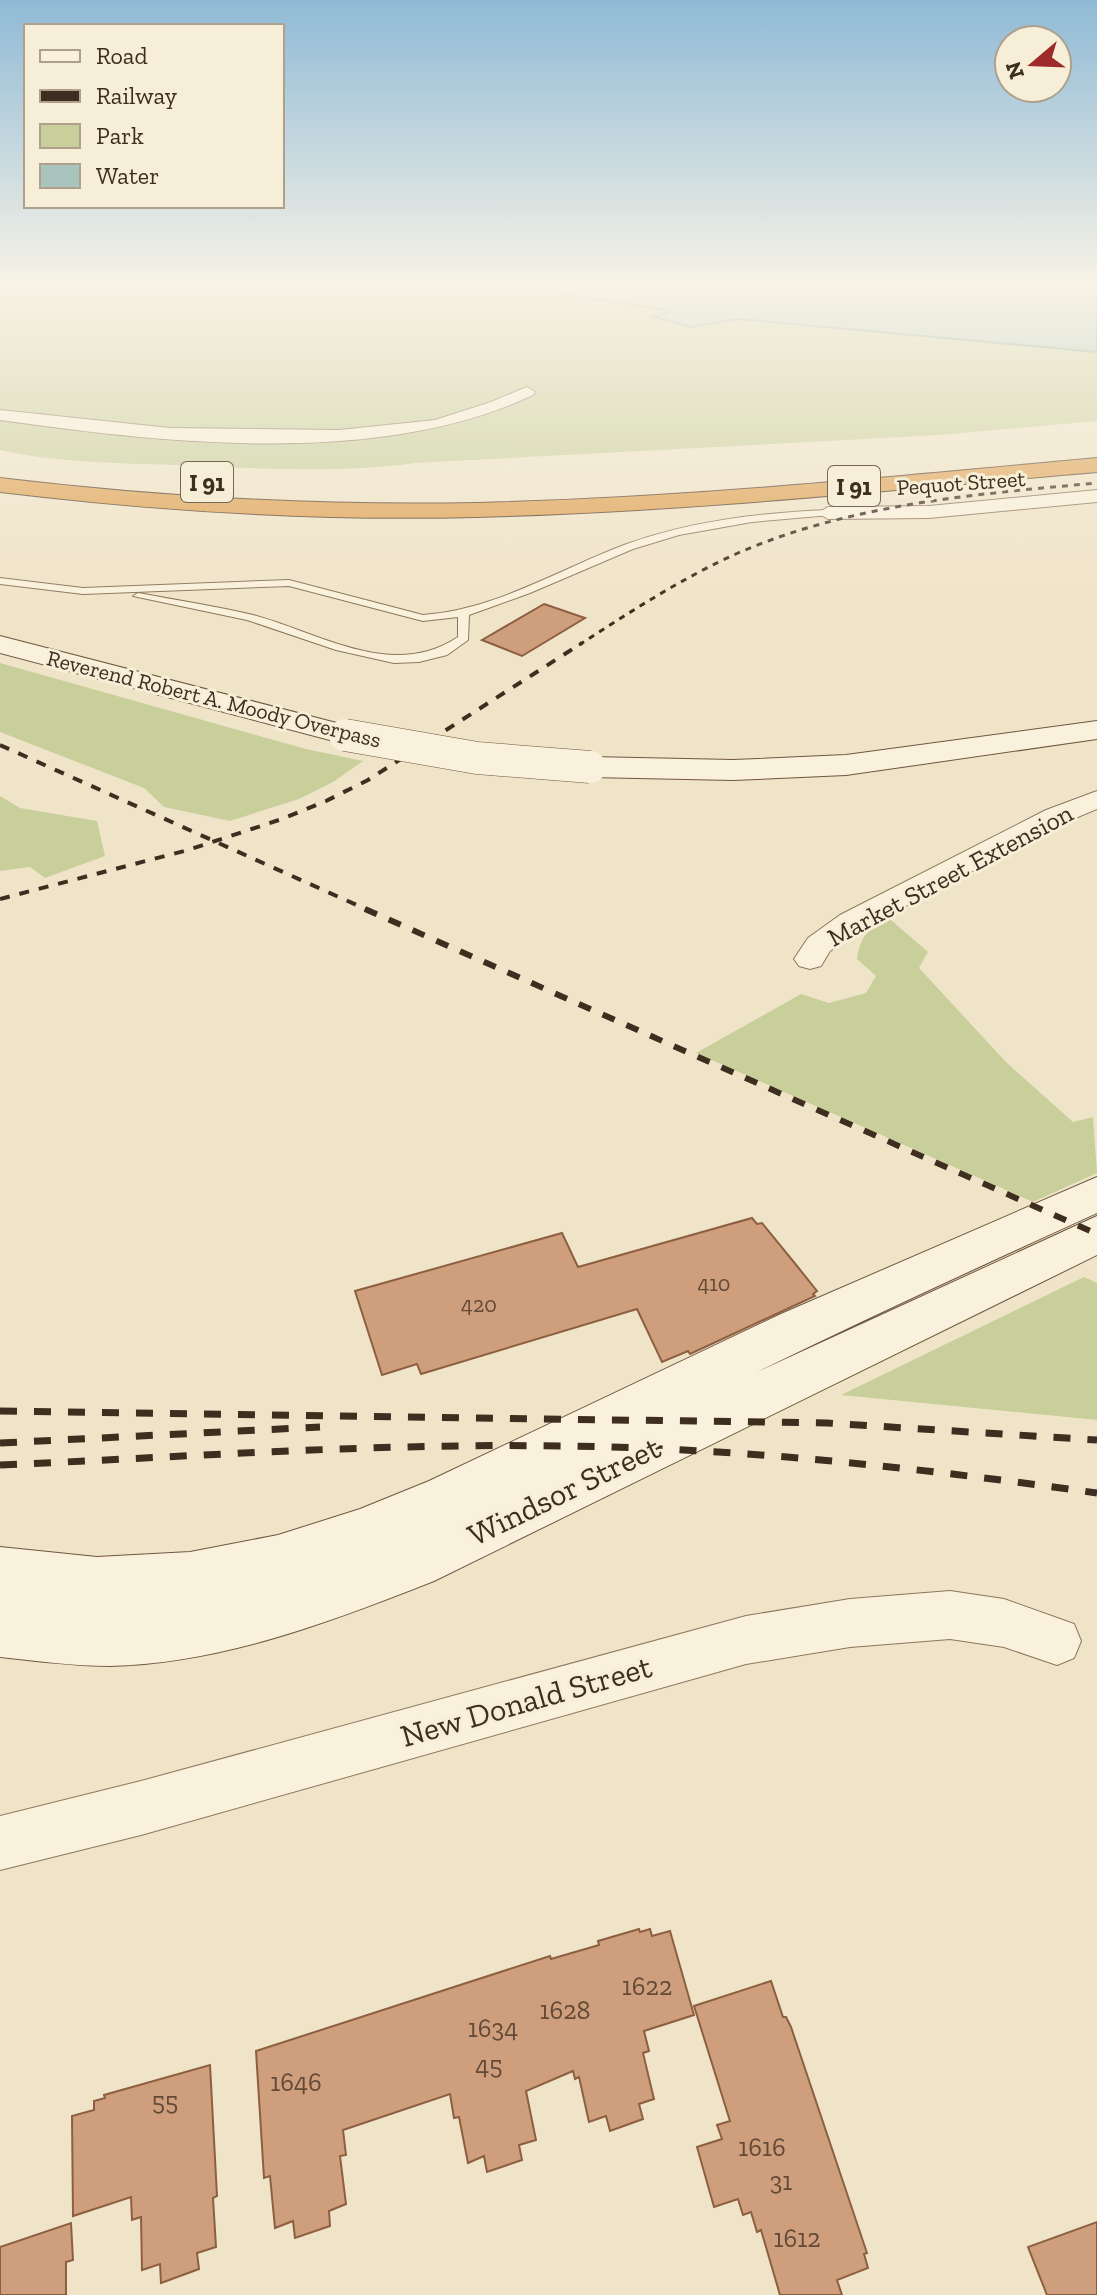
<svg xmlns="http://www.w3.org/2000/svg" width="1097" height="2295" viewBox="0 0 1097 2295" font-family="'Zilla Slab',serif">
<rect width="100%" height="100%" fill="#f0e4c8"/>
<g fill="#c9cf9b">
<path d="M0,285H561L674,311L656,317L712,321L737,319L1097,352V421L940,435L415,463C335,474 256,468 177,465C118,463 57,463 0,450Z"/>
<polygon points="0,663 306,749 363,761 333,782 299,799 230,821 164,807 144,788 0,732"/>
<polygon points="0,796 20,808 97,821 105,856 45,878 30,867 0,871"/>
<path d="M891,920L928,952L919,968L1007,1063L1073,1122L1093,1117L1097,1173L1033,1202L696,1053L801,994L829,1003L866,993L876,976L857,959C860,936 869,927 891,920Z"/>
<polygon points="1084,1277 1097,1283 1097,1420 841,1395"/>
</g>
<polygon fill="#a9c4bc" stroke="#6f938a" stroke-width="2" points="503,285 1097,285 1097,352 737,319 691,327 654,317 672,311"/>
<g fill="#cf9f7d" stroke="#8d5f41" stroke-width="2">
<polygon points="544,604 585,618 522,656 482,640"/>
<polygon points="752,1218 757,1224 762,1223 797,1266 817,1291 813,1294 815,1296 690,1354 688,1351 662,1362 637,1309 421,1374 417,1364 382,1375 355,1291 562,1233 578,1267"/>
<polygon points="639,1929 640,1932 650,1929 652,1936 670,1931 694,2015 644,2031 649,2051 643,2053 654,2099 639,2104 643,2119 610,2131 606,2116 589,2122 579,2077 575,2079 573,2071 526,2091 536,2140 519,2145 522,2160 487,2172 484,2156 468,2163 459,2117 454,2118 450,2094 343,2130 346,2155 340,2156 346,2204 329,2211 330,2226 295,2238 293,2221 275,2228 270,2176 264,2178 256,2051 550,1956 551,1959 599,1945 598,1941"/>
<polygon points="771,1981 783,2017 786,2017 791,2027 867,2253 864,2254 868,2268 837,2280 842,2295 780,2295 761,2230 757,2232 751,2212 743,2215 738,2199 714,2207 697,2147 722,2139 717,2125 730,2121 694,2006"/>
<polygon points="210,2065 217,2196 213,2198 216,2247 197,2253 199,2269 161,2283 160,2264 142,2270 141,2217 132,2220 131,2197 73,2216 72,2116 94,2110 94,2101 105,2098 104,2095"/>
<polygon points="1097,2222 1097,2295 1047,2295 1028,2247"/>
<polygon points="71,2223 73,2260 66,2262 66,2295 0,2295 0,2247"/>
</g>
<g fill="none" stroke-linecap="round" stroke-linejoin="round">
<g stroke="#8d765c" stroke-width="2">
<path id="service" d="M828,510L833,513L831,515L752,522L679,535L633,549L530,593L469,615L468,640L447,655L419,662L394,663L336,650L247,620L133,596L138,593C176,600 215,606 253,615C321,633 392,681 458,637V617L423,621L289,586L83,594L0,584V578L83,588L289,580L423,615C495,610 558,570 624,545C689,521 759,513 828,510Z"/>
</g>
<g stroke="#8d765c" stroke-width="2">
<g id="minor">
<path d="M527,387L535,392L533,395C379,468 164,443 0,420V410L170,428L339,430L435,420L491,402Z"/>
<polygon points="1097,490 1097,502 929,518 828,519 818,513 828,507 929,506"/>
<polygon points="1097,791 1097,809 1066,822 862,929 830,951 821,966 810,969 799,966 794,959 808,938 840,915 1046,810"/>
<polygon points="950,1591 1004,1599 1074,1624 1081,1641 1074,1658 1057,1665 1004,1647 950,1639 850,1647 746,1664 141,1835 0,1870 0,1816 141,1781 746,1616 850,1599"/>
</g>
</g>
<g stroke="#6f573f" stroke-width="2">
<g id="secondary">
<polygon points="0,636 356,728 360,735 356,742 345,744 0,653"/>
<polygon points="1097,721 1097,739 846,775 733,780 590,777 579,774 574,767 579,760 590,757 733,760 846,755"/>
<path d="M1097,1177V1213C983,1265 869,1317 757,1372L1097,1216V1255L434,1581C330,1622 223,1663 110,1666C73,1666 36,1661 0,1657V1547L97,1557L190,1552L278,1535L360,1509L429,1481L781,1314Z"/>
</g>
</g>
<g stroke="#5b4430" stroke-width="2">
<path id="motorway" d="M1097,458V472C890,490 684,512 476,517C317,521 158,511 0,492V478C158,497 317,506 476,503C684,498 890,477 1097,458Z"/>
</g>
<use href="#service" fill="#faf1dc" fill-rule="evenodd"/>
<use href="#minor" fill="#faf1dc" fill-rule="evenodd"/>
<use href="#secondary" fill="#faf1dc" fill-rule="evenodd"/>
<use href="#motorway" fill="#e0a458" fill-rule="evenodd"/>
<path stroke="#3d2e20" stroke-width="3" stroke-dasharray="6 6" stroke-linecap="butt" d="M579,645C630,612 682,578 738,553C851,504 976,494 1097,483"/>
<g stroke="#3d2e20" stroke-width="4" stroke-dasharray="10 10" stroke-linecap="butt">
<polyline points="0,745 370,911"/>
<polyline points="0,899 188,850 282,819 326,801 368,780 582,643"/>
</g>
<polyline stroke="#3d2e20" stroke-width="6" stroke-dasharray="13 13" stroke-linecap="butt" points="365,909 1097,1234"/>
<g stroke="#3d2e20" stroke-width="7" stroke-dasharray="17 17" stroke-linecap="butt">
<polyline points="0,1411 827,1423 1097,1440"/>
<polyline points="0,1443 320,1427"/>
<path d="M0,1465C187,1457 374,1443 562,1446C741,1448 919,1468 1097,1493"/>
</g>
<g stroke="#6f573f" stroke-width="33" stroke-linecap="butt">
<polyline id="secondary-bridge" points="345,735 477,758 590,767"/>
</g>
<use href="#secondary-bridge" stroke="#faf1dc" stroke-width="32"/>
</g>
<linearGradient id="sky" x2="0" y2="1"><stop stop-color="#8fbad6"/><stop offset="0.47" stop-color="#f8f3e6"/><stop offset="1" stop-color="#f8f3e6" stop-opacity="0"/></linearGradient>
<rect width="1097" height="606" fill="url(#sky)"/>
<g text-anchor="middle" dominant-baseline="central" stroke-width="6" stroke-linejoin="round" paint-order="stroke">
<g font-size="22" fill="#3d2e20" stroke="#f7eed8">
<text transform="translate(961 483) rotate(-4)">Pequot Street</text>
<text transform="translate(214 699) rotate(14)">Reverend Robert A. Moody Overpass</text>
</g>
<g font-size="22" fill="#624a37">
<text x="714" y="1283">410</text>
<text x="479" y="1304">420</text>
</g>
<g fill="#f7eed8" stroke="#756857" stroke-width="2">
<rect x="181" y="462" width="52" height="40" rx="6"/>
<rect x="828" y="466" width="52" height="40" rx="6"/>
</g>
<g font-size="24" font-weight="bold" fill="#3d2e20">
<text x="207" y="482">I 91</text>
<text x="854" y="486">I 91</text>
</g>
<g font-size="26" fill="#3d2e20" stroke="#f7eed8">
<text transform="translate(950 875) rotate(-28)">Market Street Extension</text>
</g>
<g font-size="26" fill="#624a37">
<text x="647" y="1986">1622</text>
<text x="565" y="2010">1628</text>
<text x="493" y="2028">1634</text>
<text x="489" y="2065">45</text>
<text x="296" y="2082">1646</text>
<text x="165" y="2101">55</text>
<text x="762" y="2147">1616</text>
<text x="781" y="2181">31</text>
<text x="797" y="2238">1612</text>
</g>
<g font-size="32" fill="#3d2e20" stroke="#f7eed8">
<text transform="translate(564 1491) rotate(-26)">Windsor Street</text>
<text transform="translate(526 1701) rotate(-16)">New Donald Street</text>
</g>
</g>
<rect x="24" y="24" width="260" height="184" fill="#f7eed8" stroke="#ada18e" stroke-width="2"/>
<rect x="40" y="50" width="40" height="12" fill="#faf1dc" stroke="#ada18e" stroke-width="2"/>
<text x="96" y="64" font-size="24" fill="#3d2e20">Road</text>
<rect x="40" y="90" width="40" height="12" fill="#3d2e20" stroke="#ada18e" stroke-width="2"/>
<text x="96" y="104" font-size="24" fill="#3d2e20">Railway</text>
<rect x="40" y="124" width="40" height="24" fill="#c9cf9b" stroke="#ada18e" stroke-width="2"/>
<text x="96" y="144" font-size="24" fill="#3d2e20">Park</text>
<rect x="40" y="164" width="40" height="24" fill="#a9c4bc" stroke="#ada18e" stroke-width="2"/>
<text x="96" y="184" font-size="24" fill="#3d2e20">Water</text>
<g transform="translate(1033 64) rotate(251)"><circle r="38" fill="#f7eed8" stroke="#ada18e" stroke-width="2"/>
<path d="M0-6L14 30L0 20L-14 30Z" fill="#9e2a2b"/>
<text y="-12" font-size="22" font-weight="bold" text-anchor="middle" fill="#3d2e20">N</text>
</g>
</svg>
